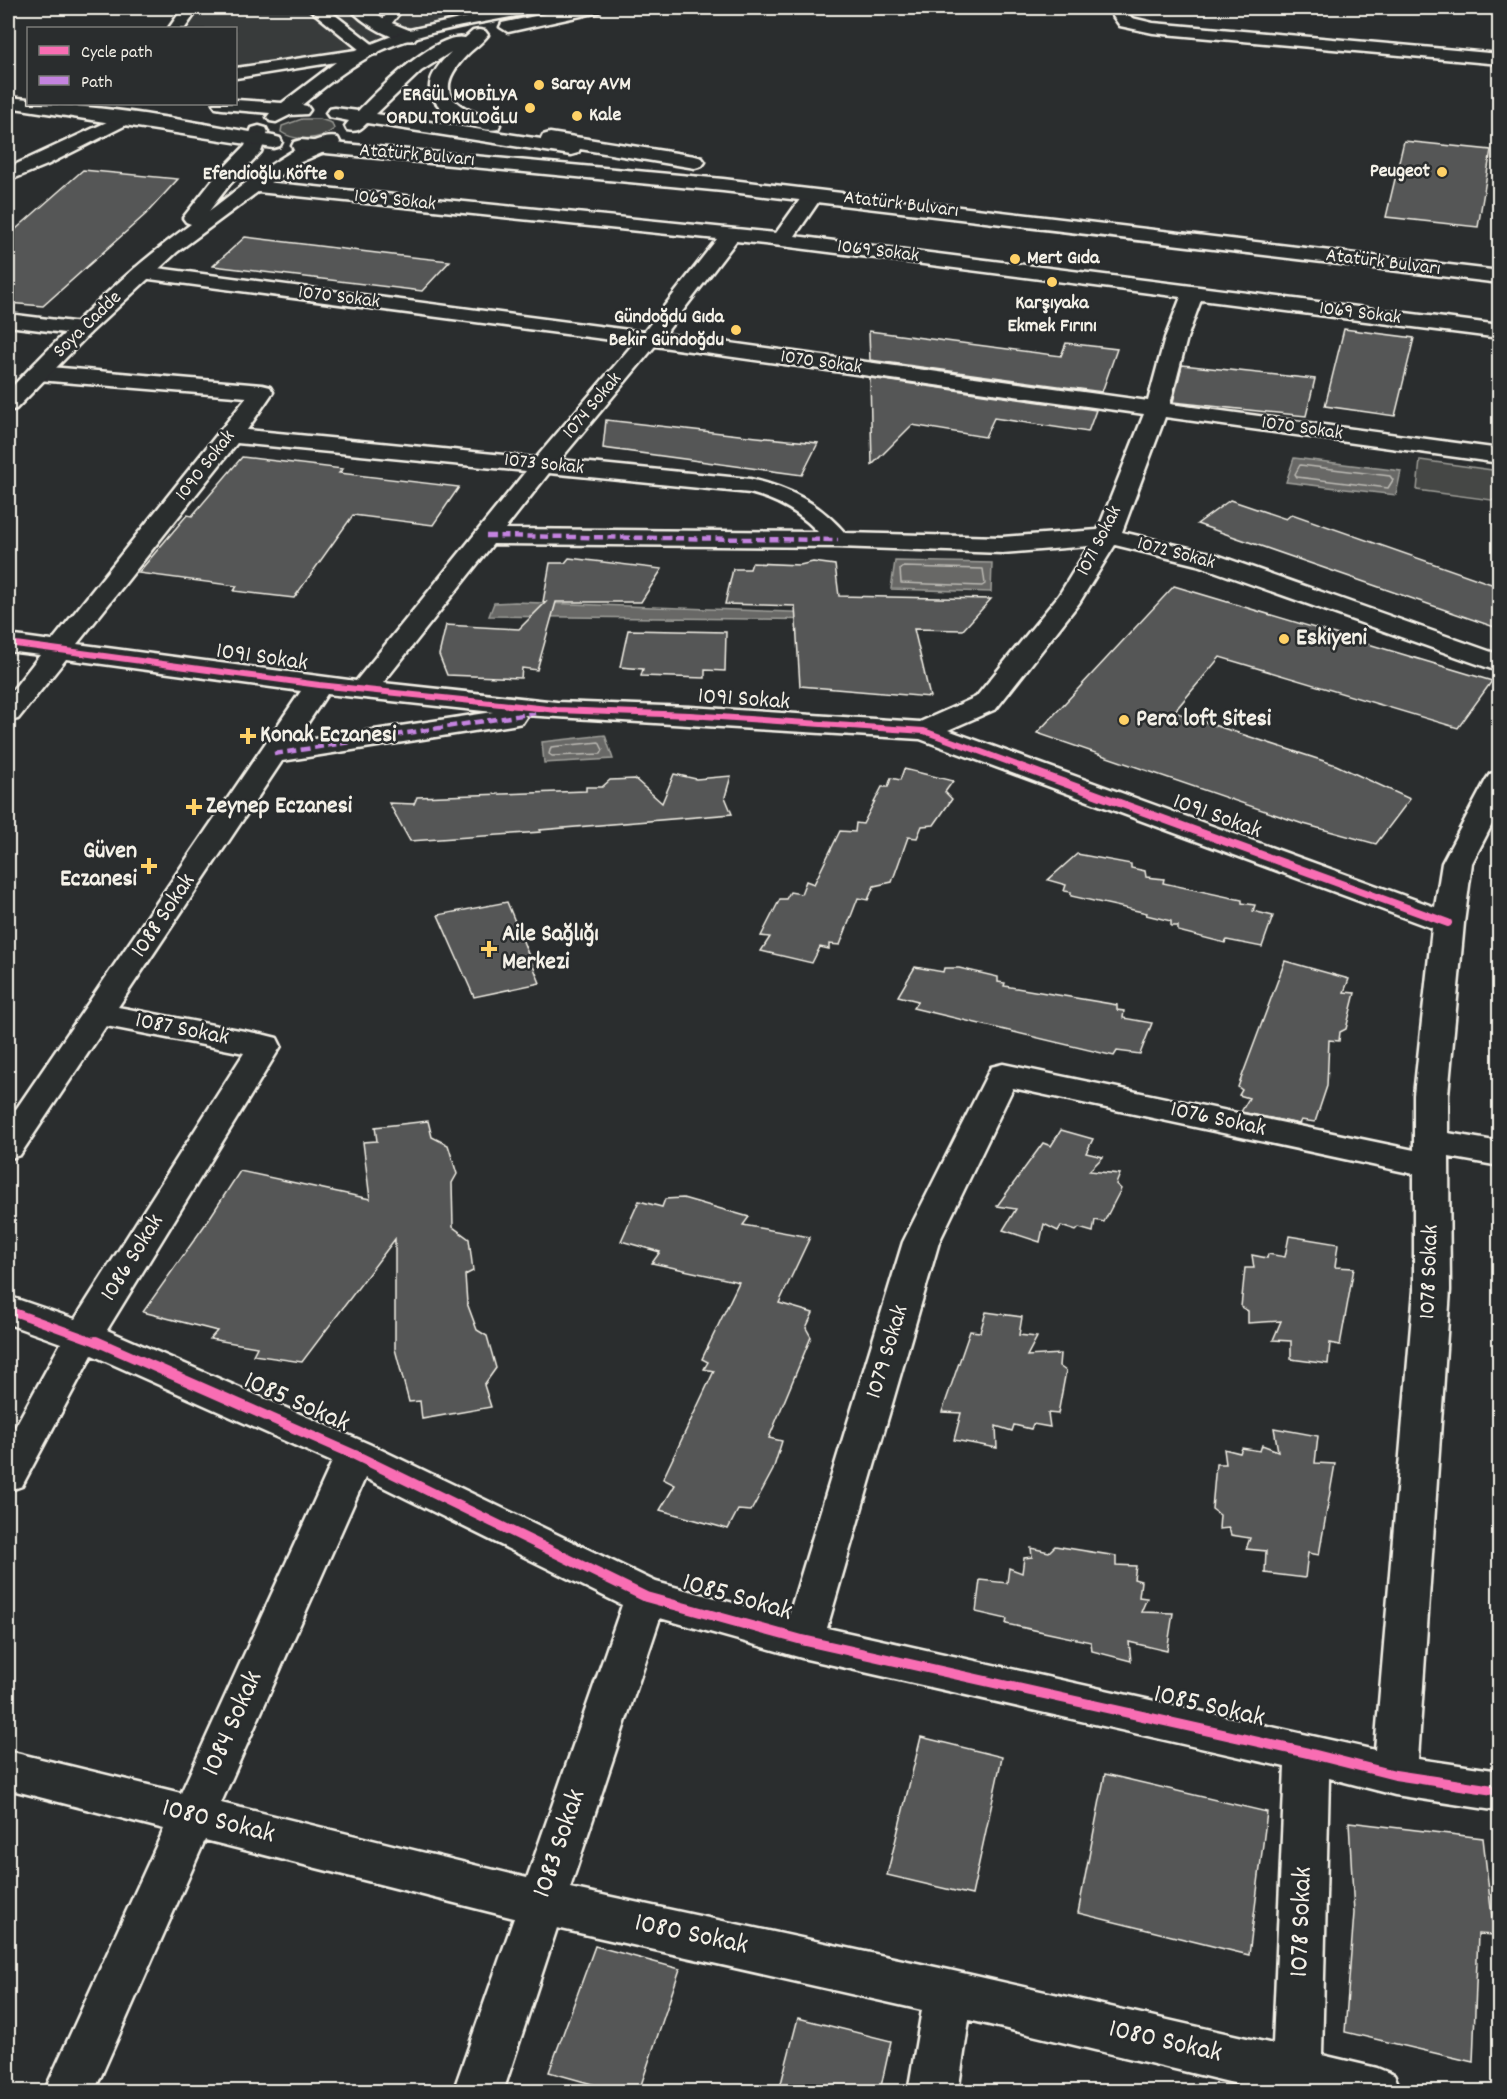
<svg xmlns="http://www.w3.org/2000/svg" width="1507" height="2099" viewBox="0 0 1507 2099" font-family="Dekko,sans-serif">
<rect width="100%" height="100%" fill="#2a2d2e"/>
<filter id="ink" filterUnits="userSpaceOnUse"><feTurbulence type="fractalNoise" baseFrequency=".0167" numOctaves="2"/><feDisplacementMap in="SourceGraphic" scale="12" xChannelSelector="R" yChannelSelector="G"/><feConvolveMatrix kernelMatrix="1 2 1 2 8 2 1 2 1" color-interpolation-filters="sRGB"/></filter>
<g filter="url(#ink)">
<polygon fill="#373a3a" points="189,8 564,8 442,33 236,67 236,28 172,28"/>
<g fill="#444645" stroke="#9c9c96" stroke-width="1.5">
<path d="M302,119H320L332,123L334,129C321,140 295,142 281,132L282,126Z"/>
<polygon points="1420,460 1499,471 1499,501 1417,490"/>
</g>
<g fill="#676866" stroke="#9f9f9a" stroke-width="1.5">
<polygon points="1294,458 1401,471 1396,495 1286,482"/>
<polygon points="895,561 992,563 991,592 891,589"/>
<polygon points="515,602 846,614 845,620 489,616 494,603"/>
<polygon points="605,735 613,759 544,763 542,742"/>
</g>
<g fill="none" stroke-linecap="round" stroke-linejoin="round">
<g stroke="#bcbab4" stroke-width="1.5">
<polygon points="1300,465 1390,476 1393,480 1388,488 1297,477 1295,474"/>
<polygon points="903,567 983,569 985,584 982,586 901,583 900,569"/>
<polygon points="599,742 603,750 601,754 552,756 549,754 551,747"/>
</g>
</g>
<g fill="#555756" stroke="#f4f1e8" stroke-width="1.5">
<polygon points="1404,141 1491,150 1478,227 1386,217"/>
<polygon points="83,170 178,179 146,214 43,306 8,303 8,236"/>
<polygon points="245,237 393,255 450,261 422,291 213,266"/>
<polygon points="1344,329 1414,338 1395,416 1325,406"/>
<polygon points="869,331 1061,356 1066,343 1117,349 1102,392 870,360"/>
<polygon points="1182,365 1315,379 1306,416 1173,402"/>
<polygon points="870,378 1096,410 1088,432 994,418 985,437 912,425 872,465"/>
<polygon points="606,420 757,437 818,443 802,475 603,448"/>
<polygon points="242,457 343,469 339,473 459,487 433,525 353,515 294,598 234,591 237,586 138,573 187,515 192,516"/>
<polygon points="1230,500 1286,519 1292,514 1500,587 1500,629 1197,524"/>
<polygon points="569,558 662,569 641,602 556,602 537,670 522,668 521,678 447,675 439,655 446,625 519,629 546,602 543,602 550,563 565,563"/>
<polygon points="813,562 835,565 839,596 991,599 963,630 914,629 930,697 800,686 795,606 725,604 733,569 750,569 752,563 800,565"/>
<polygon points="1174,586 1492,681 1458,728 1220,657 1174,712 1336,765 1410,799 1376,844 1300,823 1037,733"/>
<polygon points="628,630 726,632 725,671 705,670 705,678 641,676 643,669 620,667"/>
<polygon points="904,769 953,781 945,792 952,799 934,825 922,826 917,838 908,837 892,882 874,886 868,900 858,898 840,945 829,944 829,949 820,947 812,963 761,951 770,937 761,936 780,899 786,899 790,892 801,894 806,881 814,884 840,831 855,832 856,823 863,824 882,787 888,787 891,778 900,780"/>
<polygon points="674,774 696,779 731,776 725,797 732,814 540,830 541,832 410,841 389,803 414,804 417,797 586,791 586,787 602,787 610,780 635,779 662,803"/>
<polygon points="1077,854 1131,864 1131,868 1145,871 1146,877 1164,879 1163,883 1242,900 1242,903 1255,905 1253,911 1273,916 1262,947 1227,940 1225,943 1178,931 1178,926 1171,926 1171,921 1146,915 1147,913 1071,896 1071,892 1064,891 1066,885 1048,880"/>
<polygon points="507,902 540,983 474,997 438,915"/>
<polygon points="1285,961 1349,979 1344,992 1355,993 1346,1029 1340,1032 1339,1041 1329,1040 1327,1086 1315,1122 1301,1120 1299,1124 1241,1112 1249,1098 1239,1095 1242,1090 1238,1087"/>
<polygon points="915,967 943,972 944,968 959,968 998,977 998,982 1005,983 1004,986 1117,1005 1117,1010 1124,1011 1123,1018 1152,1023 1140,1054 1117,1051 1114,1056 913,1008 918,1001 898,996"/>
<polygon points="428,1121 432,1137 448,1145 457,1174 452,1183 453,1227 469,1239 473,1271 465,1275 467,1303 477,1330 487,1336 496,1368 484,1385 491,1407 422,1419 420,1401 409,1402 395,1349 395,1239 302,1362 253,1355 257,1347 210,1339 217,1331 143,1312 207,1222 240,1171 370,1199 363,1142 377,1141 375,1127"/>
<polygon points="1061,1130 1093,1139 1086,1153 1103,1157 1089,1171 1120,1174 1116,1184 1121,1189 1104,1222 1095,1220 1093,1232 1079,1228 1076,1231 1061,1226 1058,1231 1044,1224 1040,1242 1003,1230 1016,1209 997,1206 1043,1143 1051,1146"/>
<polygon points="683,1198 749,1217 743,1225 810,1237 779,1303 813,1313 806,1328 811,1337 769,1438 782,1441 773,1470 751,1511 738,1510 728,1529 660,1510 675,1485 663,1479 714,1371 704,1369 708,1362 702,1359 739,1282 652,1263 660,1252 621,1241 639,1201 662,1207 665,1199"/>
<polygon points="1289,1236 1338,1244 1335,1267 1354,1268 1340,1345 1330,1343 1328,1364 1291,1359 1291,1341 1273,1340 1281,1321 1248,1323 1248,1311 1241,1307 1245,1268 1254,1268 1252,1255 1267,1258 1268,1254 1285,1257"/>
<polygon points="986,1312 1022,1317 1019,1335 1037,1337 1027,1356 1060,1354 1059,1366 1066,1371 1058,1414 1048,1413 1050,1427 1033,1424 1031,1429 1014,1425 1012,1431 996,1426 997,1448 954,1440 961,1413 942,1412 970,1331 980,1332"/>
<polygon points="1274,1428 1318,1436 1315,1463 1335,1464 1319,1555 1308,1553 1305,1578 1265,1573 1266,1551 1246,1549 1250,1538 1231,1535 1229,1528 1219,1529 1220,1515 1212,1509 1216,1464 1226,1464 1224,1449 1240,1453 1242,1448 1260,1451 1262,1445 1278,1451"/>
<polygon points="1055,1546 1116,1556 1116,1565 1136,1566 1134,1579 1141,1581 1139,1597 1147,1598 1141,1612 1173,1613 1167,1651 1129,1642 1131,1661 1092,1651 1091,1642 1006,1624 1007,1619 976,1612 980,1580 1007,1583 1009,1568 1022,1573 1024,1558 1032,1557 1031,1548 1049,1552"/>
<polygon points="921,1737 1002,1757 972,1895 887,1875"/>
<polygon points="1105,1774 1267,1812 1249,1955 1078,1913"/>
<polygon points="1349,1822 1483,1838 1494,1935 1478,1934 1473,2062 1345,2032 1354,1913"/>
<polygon points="595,1946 680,1969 639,2091 617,2091 549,2072"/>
<polygon points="798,2018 891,2041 880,2091 779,2091"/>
</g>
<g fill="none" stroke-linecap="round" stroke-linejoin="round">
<g stroke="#f4f1e8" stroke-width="4">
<polygon id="lane" points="392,8 404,8 387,29 379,29 377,26"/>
</g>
<g stroke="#f4f1e8" stroke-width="5">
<g id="street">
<polygon points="183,8 199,8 185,28 169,28"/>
<polygon points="1107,8 1123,8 1132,18 1153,23 1500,54 1500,64 1153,33 1120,26"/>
<polygon points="124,114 130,115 133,119 130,123 47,165 8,181 8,168"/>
<path d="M255,181L776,233L806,191H820L823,195L795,236L1500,325V338L1201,300L1187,338L1170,404L1500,449V463L1165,417L1122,532L1214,554L1500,655V672L1197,565L1115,545L1079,603L996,709L948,730L1435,907L1442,863L1486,780L1490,774L1500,771V809L1472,863L1464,923L1448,1095V1133L1500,1142V1166L1449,1157L1450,1290L1418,1759L1500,1771V1811L1395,1795L1329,1778L1322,2055L1377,2068L1394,2075L1402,2092H1271L969,2020L958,2092H908L922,2010L557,1928L503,2092H453L514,1918L205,1840L94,2092H44L164,1829L8,1789V1751L181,1793L332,1462L92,1355L22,1486L8,1491V1440L61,1343L8,1324V1296L75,1319L244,1053L106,1026L20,1155L8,1159V1121L301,691L66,659L18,719L8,721V696L40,655L8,651V635L52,641L247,397L38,380L30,378L27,373L30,368L38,366L262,385L270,387L273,392L247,430L536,458L634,343L142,278L135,276L132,272L135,268L142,266L644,332L717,239L248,191L245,187L248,183ZM736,241L782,246L1181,297L1165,338L1148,401L665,334ZM655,346L1144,414L1098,530L1002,537L845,533C818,502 789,488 750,479L560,460ZM237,443L526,471L356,681L77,644ZM549,473L750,493C777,500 799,512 818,532L505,529ZM493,544L838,547L1002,553L1089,546L1059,595L976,697L920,722L690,707L557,702L383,683ZM327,694L493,712L295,742ZM524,715L920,739L1432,928L1414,1095V1150L1003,1064L991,1067L903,1242L788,1618L656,1582L369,1444L107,1330L281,1046L277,1038L265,1035L118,1007L282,761L512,725L522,723L526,717ZM1013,1088L1414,1174V1290L1375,1750L827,1628L939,1242ZM365,1478L622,1605L527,1878L221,1803ZM660,1618L802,1658L1285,1767L1273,2044L949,1970L570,1888Z"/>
<polygon points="8,314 81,323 89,324 92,329 89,334 81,335 8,326"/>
</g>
</g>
<g stroke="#f4f1e8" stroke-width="5">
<g id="secondary">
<polygon points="308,8 326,8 380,50 377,54 365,54"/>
<path d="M350,8H368L389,22L414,32L417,36L414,40C397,44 360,22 350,8Z"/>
<path d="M259,126L266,128L268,132L261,152L230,184L209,211C235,192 307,130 338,138L340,142L338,146L294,165L177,252L89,334L16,409L8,411V391C65,332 124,272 191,224L186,222L183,218L186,214L216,176L245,146L252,128Z"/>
</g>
</g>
<g stroke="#f4f1e8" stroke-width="5">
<g id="highway">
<path d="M509,8H539L531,13C478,24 419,30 370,56C345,70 324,87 302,105L307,106L310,110L307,114L290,115L276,122L270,121L267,117L270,113L222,109L216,108L213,104H236V100L282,103L336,62L236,78V68L356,50L405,31Z"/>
<polygon points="573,8 601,8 599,12 508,32 500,27 502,23"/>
<path d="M479,30L485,31L488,35C482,43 474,48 467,55C428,95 458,108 498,121L500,125L498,129C478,134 430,111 430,88C429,75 442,61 451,52L421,71L376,114L541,139L543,135L550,133L695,156L702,158L705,162L702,166L695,168L580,149L578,153L571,155L367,123C360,130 357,132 347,130L345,126L349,121L329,117L326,113L329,109L335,108L358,111C378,91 436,31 465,38L473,31Z"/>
<path d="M8,97L28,99V104C107,104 195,123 273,136L280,138L282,142L280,146L273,148L8,107Z"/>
<polygon points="301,140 723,179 1500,271 1500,283 723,191 294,150 292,146 294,142"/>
</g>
</g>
<use href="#lane" fill="#2a2d2e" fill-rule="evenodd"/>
<use href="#street" fill="#2a2d2e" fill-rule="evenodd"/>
<use href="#secondary" fill="#2a2d2e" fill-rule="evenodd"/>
<use href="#highway" fill="#2a2d2e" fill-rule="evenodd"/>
<g stroke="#c483df" stroke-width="4.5" stroke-dasharray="9 4.5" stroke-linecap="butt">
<polyline points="486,536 838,540"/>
<polyline points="274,754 535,713"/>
</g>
<g stroke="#2a2d2e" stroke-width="9">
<polyline id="cycleway-far2" points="8,643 319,685 557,710 690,715 924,731 1025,768"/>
</g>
<g stroke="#2a2d2e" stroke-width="11">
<g id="cycleway-far1">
<polyline points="1021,767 1448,923"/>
<polyline points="8,1310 99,1343"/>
</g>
</g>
<g stroke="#2a2d2e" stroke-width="14">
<polyline id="cycleway" points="96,1341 355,1455 646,1597 802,1640 1308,1753 1395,1775 1500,1791"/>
</g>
<use href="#cycleway-far2" stroke="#f96db3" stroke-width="6"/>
<use href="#cycleway-far1" stroke="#f96db3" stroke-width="8"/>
<use href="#cycleway" stroke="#f96db3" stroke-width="10"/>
</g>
</g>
<g fill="#ffd166" stroke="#2a2d2e" stroke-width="2">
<circle cx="539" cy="85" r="6"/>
<circle cx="530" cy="108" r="6"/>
<circle cx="577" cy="116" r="6"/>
<circle cx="1442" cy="172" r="6"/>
<circle cx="339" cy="175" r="6"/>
<circle cx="1015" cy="259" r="6"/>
<circle cx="1052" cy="282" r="6"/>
<circle cx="736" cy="330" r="6"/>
<circle cx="1284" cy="639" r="6"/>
<circle cx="1124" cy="720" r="6"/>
<path d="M245 727h6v6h6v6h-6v6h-6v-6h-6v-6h6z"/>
<path d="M191 798h6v6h6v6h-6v6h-6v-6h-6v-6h6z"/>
<path d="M146 857h6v6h6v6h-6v6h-6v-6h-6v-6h6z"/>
<path d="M486 940h6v6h6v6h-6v6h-6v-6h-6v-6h6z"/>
</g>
<g text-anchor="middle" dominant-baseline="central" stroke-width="5" stroke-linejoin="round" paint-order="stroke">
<g font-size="20" font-weight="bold" fill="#f4f1e8" stroke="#2a2d2e" text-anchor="end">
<text x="551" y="85" text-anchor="start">Saray AVM</text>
<text x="518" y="96">ERGÜL MOBİLYA<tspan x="518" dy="23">ORDU TOKULOĞLU</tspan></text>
<text x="589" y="116" text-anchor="start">Kale</text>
<text x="1430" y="172">Peugeot</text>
<text x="327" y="175">Efendioğlu Köfte</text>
<text x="1027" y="259" text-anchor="start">Mert Gıda</text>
<text x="1052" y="304" text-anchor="middle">Karşıyaka<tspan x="1052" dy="23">Ekmek Fırını</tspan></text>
<text x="724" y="318">Gündoğdu Gıda<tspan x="724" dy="23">Bekir Gündoğdu</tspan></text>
</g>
<g font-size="20" fill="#f4f1e8" stroke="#2a2d2e">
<text transform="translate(417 156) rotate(5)">Atatürk Bulvarı</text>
<text transform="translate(395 201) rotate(6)">1069 Sokak</text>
<text transform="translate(901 205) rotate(7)">Atatürk Bulvarı</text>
<text transform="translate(878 252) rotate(7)">1069 Sokak</text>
<text transform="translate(1383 263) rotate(7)">Atatürk Bulvarı</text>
<text transform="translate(339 298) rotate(7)">1070 Sokak</text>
<text transform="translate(1360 314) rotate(7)">1069 Sokak</text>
<text transform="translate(88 325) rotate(-44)">Soya Cadde</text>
<text transform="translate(821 363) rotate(8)">1070 Sokak</text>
<text transform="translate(593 406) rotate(-50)">1074 Sokak</text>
<text transform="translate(1302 429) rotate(8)">1070 Sokak</text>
<text transform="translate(544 465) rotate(6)">1073 Sokak</text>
<text transform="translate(206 466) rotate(-52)">1090 Sokak</text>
<text transform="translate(1100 541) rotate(-63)">1071 Sokak</text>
<text transform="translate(1176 554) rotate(15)">1072 Sokak</text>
</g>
<g font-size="24" font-weight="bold" fill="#f4f1e8" stroke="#2a2d2e" text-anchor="start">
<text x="1296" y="639">Eskiyeni</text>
<text x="1136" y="720">Pera loft Sitesi</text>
<text x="260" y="736">Konak Eczanesi</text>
<text x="206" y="807">Zeynep Eczanesi</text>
<text x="137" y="852" text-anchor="end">Güven<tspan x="137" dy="28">Eczanesi</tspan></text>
<text x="502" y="935">Aile Sağlığı<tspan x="502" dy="28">Merkezi</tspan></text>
</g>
<g font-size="24" fill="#f4f1e8" stroke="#2a2d2e">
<text transform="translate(262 658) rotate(8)">1091 Sokak</text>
<text transform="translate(744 700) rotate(4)">1091 Sokak</text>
<text transform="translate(1217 817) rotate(20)">1091 Sokak</text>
<text transform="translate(164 916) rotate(-56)">1088 Sokak</text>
<text transform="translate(182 1030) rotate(11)">1087 Sokak</text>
<text transform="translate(1218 1120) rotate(12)">1076 Sokak</text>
<text transform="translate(133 1258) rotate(-58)">1086 Sokak</text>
<text transform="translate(1430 1272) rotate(-88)">1078 Sokak</text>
<text transform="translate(888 1352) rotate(-73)">1079 Sokak</text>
</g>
<g font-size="28" fill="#f4f1e8" stroke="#2a2d2e">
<text transform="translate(296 1404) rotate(24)">1085 Sokak</text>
<text transform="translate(737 1599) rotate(16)">1085 Sokak</text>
<text transform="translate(1209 1708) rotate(13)">1085 Sokak</text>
<text transform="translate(234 1724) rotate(-66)">1084 Sokak</text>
<text transform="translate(218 1823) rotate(14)">1080 Sokak</text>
<text transform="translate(561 1844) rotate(-71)">1083 Sokak</text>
<text transform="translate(1303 1922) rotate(-88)">1078 Sokak</text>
<text transform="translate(691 1936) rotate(12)">1080 Sokak</text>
<text transform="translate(1165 2043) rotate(13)">1080 Sokak</text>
</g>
</g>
<rect width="1507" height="2099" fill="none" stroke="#2a2d2e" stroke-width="30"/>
<rect x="15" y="15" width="1477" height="2069" fill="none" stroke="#f4f1e8" stroke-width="2" filter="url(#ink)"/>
<rect x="27" y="27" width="210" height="78" fill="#2a2d2e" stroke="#7b7b78" stroke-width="1.5"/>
<rect x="39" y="46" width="30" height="9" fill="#f96db3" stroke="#7b7b78" stroke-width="1.5"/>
<text x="81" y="57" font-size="18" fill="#f4f1e8">Cycle path</text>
<rect x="39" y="76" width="30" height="9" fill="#c483df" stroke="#7b7b78" stroke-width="1.5"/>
<text x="81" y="87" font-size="18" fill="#f4f1e8">Path</text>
</svg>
